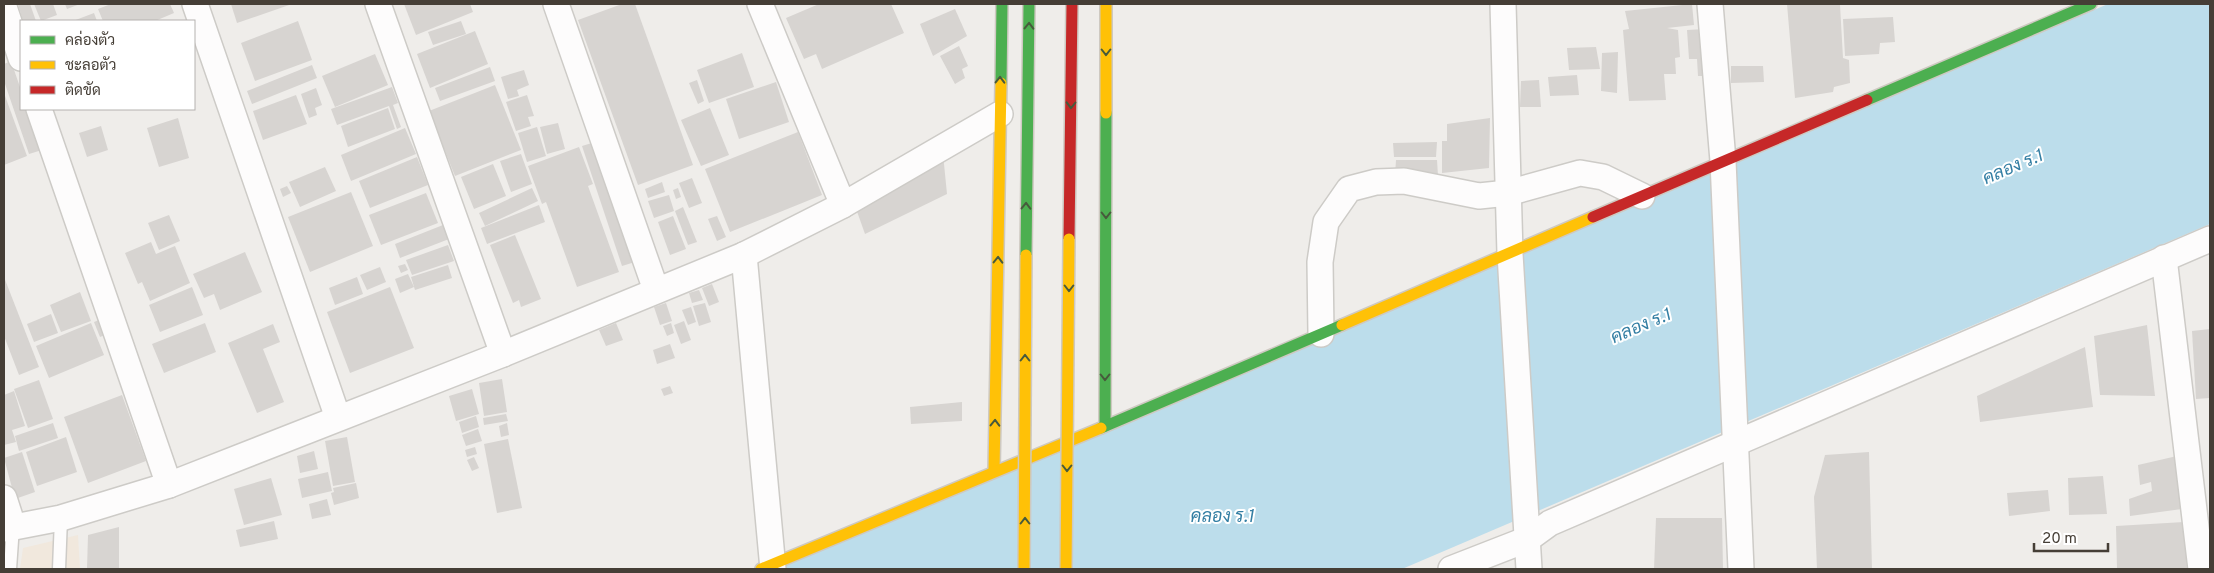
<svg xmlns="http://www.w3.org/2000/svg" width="2214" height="573" viewBox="0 0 2214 573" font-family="Overpass,Sarabun,sans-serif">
<rect width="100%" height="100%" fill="#efedea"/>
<polygon fill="#f1e8dd" points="78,535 80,569 20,569 23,548"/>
<polygon fill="#bcddeb" points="2108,4 2210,4 2210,224 1402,569 777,569"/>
<g fill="#d7d4d1">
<polygon points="18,4 30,4 36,21 23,21"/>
<polygon points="34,4 53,4 57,15 41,21"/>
<polygon points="65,4 80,4 67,9"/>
<polygon points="111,4 170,4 174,13 155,21 103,21 98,9"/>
<polygon points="231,4 292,4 237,23"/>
<polygon points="404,4 470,4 473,12 416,35"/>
<polygon points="622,4 635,4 693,165 638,185 578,20"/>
<polygon points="819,4 891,4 904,33 822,69 816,54 804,59 786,18"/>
<polygon points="1692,4 1694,25 1667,28 1678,30 1680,57 1675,58 1676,74 1664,74 1666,100 1629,101 1623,30 1629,29 1625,11"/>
<polygon points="1787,4 1840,5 1843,58 1849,60 1850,83 1834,87 1833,92 1795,98"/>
<polygon points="955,9 967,36 933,56 920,24"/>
<polygon points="94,13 97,21 73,21"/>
<polygon points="1893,17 1895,42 1880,43 1879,54 1845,56 1843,19"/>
<polygon points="298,21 312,60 255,81 241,43"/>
<polygon points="461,21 466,34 433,45 428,32"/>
<polygon points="1705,29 1709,76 1698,76 1697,59 1689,59 1687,30"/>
<polygon points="475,31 488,64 430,88 417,54"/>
<polygon points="959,46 968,66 962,69 965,78 955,84 940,56"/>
<polygon points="1596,47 1600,69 1569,70 1567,48"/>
<polygon points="1618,52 1617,93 1601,91 1602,53"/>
<polygon points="742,53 754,87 709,103 697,70"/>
<polygon points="375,54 388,85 335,107 322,76"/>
<polygon points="11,61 21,90 21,109 28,109 42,150 29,154 4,81 4,64"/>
<polygon points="312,65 317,78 252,104 247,91"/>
<polygon points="1731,66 1763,66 1764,82 1731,83"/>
<polygon points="490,67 495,81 440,101 435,88"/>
<polygon points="524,70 529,85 517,90 519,96 508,99 501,77"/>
<polygon points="1577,75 1579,95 1550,96 1548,77"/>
<polygon points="697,80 704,101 698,104 689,83"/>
<polygon points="1539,80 1541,107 1520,107 1521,81"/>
<polygon points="776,82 789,122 739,139 726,99"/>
<polygon points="495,85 521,150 455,176 429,111"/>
<polygon points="392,87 398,103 393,105 401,127 397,129 389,106 337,125 331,109"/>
<polygon points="316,88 322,105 315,108 317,115 309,118 301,94"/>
<polygon points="4,93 27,156 4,165"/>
<polygon points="296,95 307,124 263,140 253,111"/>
<polygon points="527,95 534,116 528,117 531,126 516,131 506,102"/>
<polygon points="388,108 395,129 348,147 341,126"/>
<polygon points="710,108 729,155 701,166 681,120"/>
<polygon points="178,118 189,158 159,167 147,128"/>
<polygon points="1490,118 1489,168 1442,173 1442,141 1447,141 1447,124"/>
<polygon points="558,123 565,149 547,154 540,127"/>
<polygon points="101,126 108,150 87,157 79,133"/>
<polygon points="537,127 546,156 527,162 518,133"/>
<polygon points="405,128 416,154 351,181 341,155"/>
<polygon points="798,132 822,195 730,232 705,169"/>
<polygon points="595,142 635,262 622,266 582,146"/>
<polygon points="1437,142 1436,157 1394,157 1393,143"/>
<polygon points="579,147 593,184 588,186 619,272 577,287 546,202 542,204 528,166"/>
<polygon points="521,154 532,184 511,192 500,161"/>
<polygon points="943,154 947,194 865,234 854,203"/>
<polygon points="417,157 428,185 370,208 359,181"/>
<polygon points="1396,160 1437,160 1438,176 1395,175"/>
<polygon points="493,164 506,196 474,209 461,177"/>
<polygon points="325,167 336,191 300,207 289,182"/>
<polygon points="692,178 702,203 689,208 679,183"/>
<polygon points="662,182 665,192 648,198 645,189"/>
<polygon points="287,186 291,193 283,197 280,189"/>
<polygon points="532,188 538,201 485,226 479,213"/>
<polygon points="678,188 681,197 676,199 673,190"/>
<polygon points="351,192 373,246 310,272 288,217"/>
<polygon points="426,193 438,223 381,245 369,215"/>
<polygon points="669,195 674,211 654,218 648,201"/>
<polygon points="539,205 545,222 487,244 481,228"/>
<polygon points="683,207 697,242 688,245 675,211"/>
<polygon points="169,215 180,241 159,250 148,223"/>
<polygon points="673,216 686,249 670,255 658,222"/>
<polygon points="717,216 726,237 717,241 708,219"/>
<polygon points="443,225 449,239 400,258 395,244"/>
<polygon points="515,235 541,299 521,307 519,300 513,303 490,245"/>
<polygon points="151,242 156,254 175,246 190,283 150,301 142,282 138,284 125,253"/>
<polygon points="448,245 454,261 412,275 406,260"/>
<polygon points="245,252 262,292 220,310 214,294 204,298 193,274"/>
<polygon points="405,264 408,270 401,273 398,266"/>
<polygon points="448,265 452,278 415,290 411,277"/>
<polygon points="380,267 386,282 367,290 360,275"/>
<polygon points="408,274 414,287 400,293 395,279"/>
<polygon points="4,277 39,367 19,375 4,336"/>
<polygon points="357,277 363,294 335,305 329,288"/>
<polygon points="712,284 719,302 709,306 702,288"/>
<polygon points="192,287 203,315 160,332 149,305"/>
<polygon points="390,287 414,348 350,373 327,312"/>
<polygon points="699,290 703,300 692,303 689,293"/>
<polygon points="80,292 91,321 61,332 50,305"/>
<polygon points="666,303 672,321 660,325 654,307"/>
<polygon points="705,303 711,322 699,326 693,306"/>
<polygon points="691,307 696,322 688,325 682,310"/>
<polygon points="51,314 58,333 34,342 27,324"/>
<polygon points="99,320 105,335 100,337 94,322"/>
<polygon points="684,321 691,340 681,344 674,325"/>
<polygon points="91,323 104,355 49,378 36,346"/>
<polygon points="205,323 216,352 164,373 152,344"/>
<polygon points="616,323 623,340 606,346 599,330"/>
<polygon points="671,323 674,333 667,336 663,326"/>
<polygon points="273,324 280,342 263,349 284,402 257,413 228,343"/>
<polygon points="2147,325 2155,396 2100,395 2094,336"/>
<polygon points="2210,329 2210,398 2196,399 2192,331"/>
<polygon points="670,344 675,358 657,364 653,350"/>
<polygon points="2085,347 2093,407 1980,422 1977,396"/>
<polygon points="502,379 507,412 484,416 479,383"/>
<polygon points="39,380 53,419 28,428 14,389"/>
<polygon points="670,386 673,393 664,396 661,389"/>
<polygon points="472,389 479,414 456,421 449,396"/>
<polygon points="14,391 25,426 12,430 16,442 4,445 4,395"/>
<polygon points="122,395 146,461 88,483 64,417"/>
<polygon points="962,402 962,421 911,424 910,407"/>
<polygon points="506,414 508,421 484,425 483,418"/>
<polygon points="476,416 479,427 462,433 459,422"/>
<polygon points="53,423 58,438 19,451 15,436"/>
<polygon points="507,423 509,435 501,437 499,426"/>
<polygon points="478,429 482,441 466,446 462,435"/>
<polygon points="66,437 77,472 37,486 26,452"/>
<polygon points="347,437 355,482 333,486 325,441"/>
<polygon points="508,439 522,508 497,513 484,444"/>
<polygon points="475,447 477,454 467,457 465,450"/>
<polygon points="314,451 318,469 300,473 297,456"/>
<polygon points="22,452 35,492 15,499 4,458"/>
<polygon points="1869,452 1872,569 1817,569 1814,497 1825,455"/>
<polygon points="2177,456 2182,509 2130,516 2129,499 2152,491 2151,482 2140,485 2138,465"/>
<polygon points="474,457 479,468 472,471 467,460"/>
<polygon points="328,472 332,491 302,498 298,479"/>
<polygon points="2103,476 2107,514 2069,515 2068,478"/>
<polygon points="271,478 282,515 244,525 234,489"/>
<polygon points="356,483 359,498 334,505 331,493 334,492 333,488"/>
<polygon points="2048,490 2050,511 2009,516 2007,493"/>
<polygon points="327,499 331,515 312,519 309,504"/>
<polygon points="1656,518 1722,518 1723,569 1654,569"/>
<polygon points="274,521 278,539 240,547 236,530"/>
<polygon points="2184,522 2187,569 2117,569 2116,526"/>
<polygon points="119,527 119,569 87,569 88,535"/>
</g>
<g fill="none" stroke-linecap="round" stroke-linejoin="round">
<g stroke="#cdcbc7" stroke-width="15">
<g id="lane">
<polyline points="10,569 13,526"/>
<polyline points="59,569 61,518"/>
</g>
</g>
<g stroke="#cdcbc7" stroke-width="28">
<g id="street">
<polyline points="195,4 338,418"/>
<polyline points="378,4 503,354"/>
<polyline points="556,4 656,290"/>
<polyline points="760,4 843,205"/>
<polyline points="1503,4 1510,254 1529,569"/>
<polyline points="1710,4 1723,161 1741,569"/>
<polyline points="4,7 21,58"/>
<polyline points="39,109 169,485"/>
<polyline points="744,255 773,569"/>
<polyline points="2164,258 2201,569"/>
<polyline points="1321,334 1320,262 1326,222 1349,189 1376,182 1404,181 1479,196 1508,193 1580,173 1603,177 1642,196"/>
<polyline points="4,498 13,526"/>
<polyline points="4,529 61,518 169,485 503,354 744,255 843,205 1000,114"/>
<polyline points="1451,569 1528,539 1550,523 2210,239"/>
</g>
</g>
<g stroke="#cec9c1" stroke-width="14">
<g id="fast">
<polyline points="1001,83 1002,4"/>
<polyline points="1867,100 2091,4"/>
<polyline points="1026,255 1029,4"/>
<polyline points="1105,426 1106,113"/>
<polyline points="1101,428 1342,325"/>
</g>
</g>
<g stroke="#cec9c1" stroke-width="14">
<g id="slow">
<polyline points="1106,113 1106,4"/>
<polyline points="1342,325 1593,217"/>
<polyline points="994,471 1001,83"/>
<polyline points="761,569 1101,428"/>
</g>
</g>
<g stroke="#cec9c1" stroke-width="14">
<g id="jam">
<polyline points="1593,217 1867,100"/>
<polyline points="1069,239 1072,4"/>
</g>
</g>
<use href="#lane" stroke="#fdfcfc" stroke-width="12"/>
<use href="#street" stroke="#fdfcfc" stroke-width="25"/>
<use href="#fast" stroke="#4caf50" stroke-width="11"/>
<use href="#slow" stroke="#ffc107" stroke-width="11"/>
<use href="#jam" stroke="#c62828" stroke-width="11"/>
<g stroke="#cec9c1" stroke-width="14" stroke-linecap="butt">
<g id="slow-bridge">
<polyline points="1024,569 1026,255"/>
<polyline points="1066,569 1069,239"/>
</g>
</g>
<use href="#slow-bridge" stroke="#ffc107" stroke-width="11"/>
</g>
<defs><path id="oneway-chevron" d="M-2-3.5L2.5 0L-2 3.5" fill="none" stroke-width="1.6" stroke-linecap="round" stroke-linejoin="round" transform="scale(1.25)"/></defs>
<g stroke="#475a3c">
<use href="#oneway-chevron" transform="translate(1029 26) rotate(-89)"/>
<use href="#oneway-chevron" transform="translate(1106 52) rotate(90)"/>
<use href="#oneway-chevron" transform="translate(1000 80) rotate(-89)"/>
<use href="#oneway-chevron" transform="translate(1071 105) rotate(91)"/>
<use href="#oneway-chevron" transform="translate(1026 206) rotate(-89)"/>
<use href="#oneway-chevron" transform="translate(1106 215) rotate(90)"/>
<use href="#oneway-chevron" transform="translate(998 260) rotate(-89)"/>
<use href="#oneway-chevron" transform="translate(1069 288) rotate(90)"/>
<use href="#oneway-chevron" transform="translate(1025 358) rotate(-90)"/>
<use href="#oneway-chevron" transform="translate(1105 377) rotate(90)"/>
<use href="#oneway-chevron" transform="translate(995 423) rotate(-89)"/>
<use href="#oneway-chevron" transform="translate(1067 468) rotate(90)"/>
<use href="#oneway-chevron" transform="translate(1025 521) rotate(-90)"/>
</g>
<g text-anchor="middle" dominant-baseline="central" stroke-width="4" stroke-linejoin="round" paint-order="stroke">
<g font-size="18" font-style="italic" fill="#337ea3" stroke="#fff">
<text transform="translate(2013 168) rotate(-23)">คลอง ร.1</text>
<text transform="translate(1641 327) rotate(-23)">คลอง ร.1</text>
<text x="1222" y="517">คลอง ร.1</text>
</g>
</g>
<rect width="2214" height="573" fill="none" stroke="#453e36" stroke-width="10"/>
<rect x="20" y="20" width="175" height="90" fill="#ffffff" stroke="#b5b2af"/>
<rect x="30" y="36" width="25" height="8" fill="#4caf50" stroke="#b5b2af"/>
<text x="65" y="45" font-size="15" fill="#453e36">คล่องตัว</text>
<rect x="30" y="61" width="25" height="8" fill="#ffc107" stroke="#b5b2af"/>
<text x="65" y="70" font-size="15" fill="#453e36">ชะลอตัว</text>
<rect x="30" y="86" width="25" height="8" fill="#c62828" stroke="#b5b2af"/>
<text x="65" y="95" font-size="15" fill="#453e36">ติดขัด</text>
<path d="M2034 543v8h74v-8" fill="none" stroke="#453e36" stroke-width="2.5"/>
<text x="2042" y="543" font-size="15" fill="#453e36" stroke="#ffffff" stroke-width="4" paint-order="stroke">20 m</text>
</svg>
